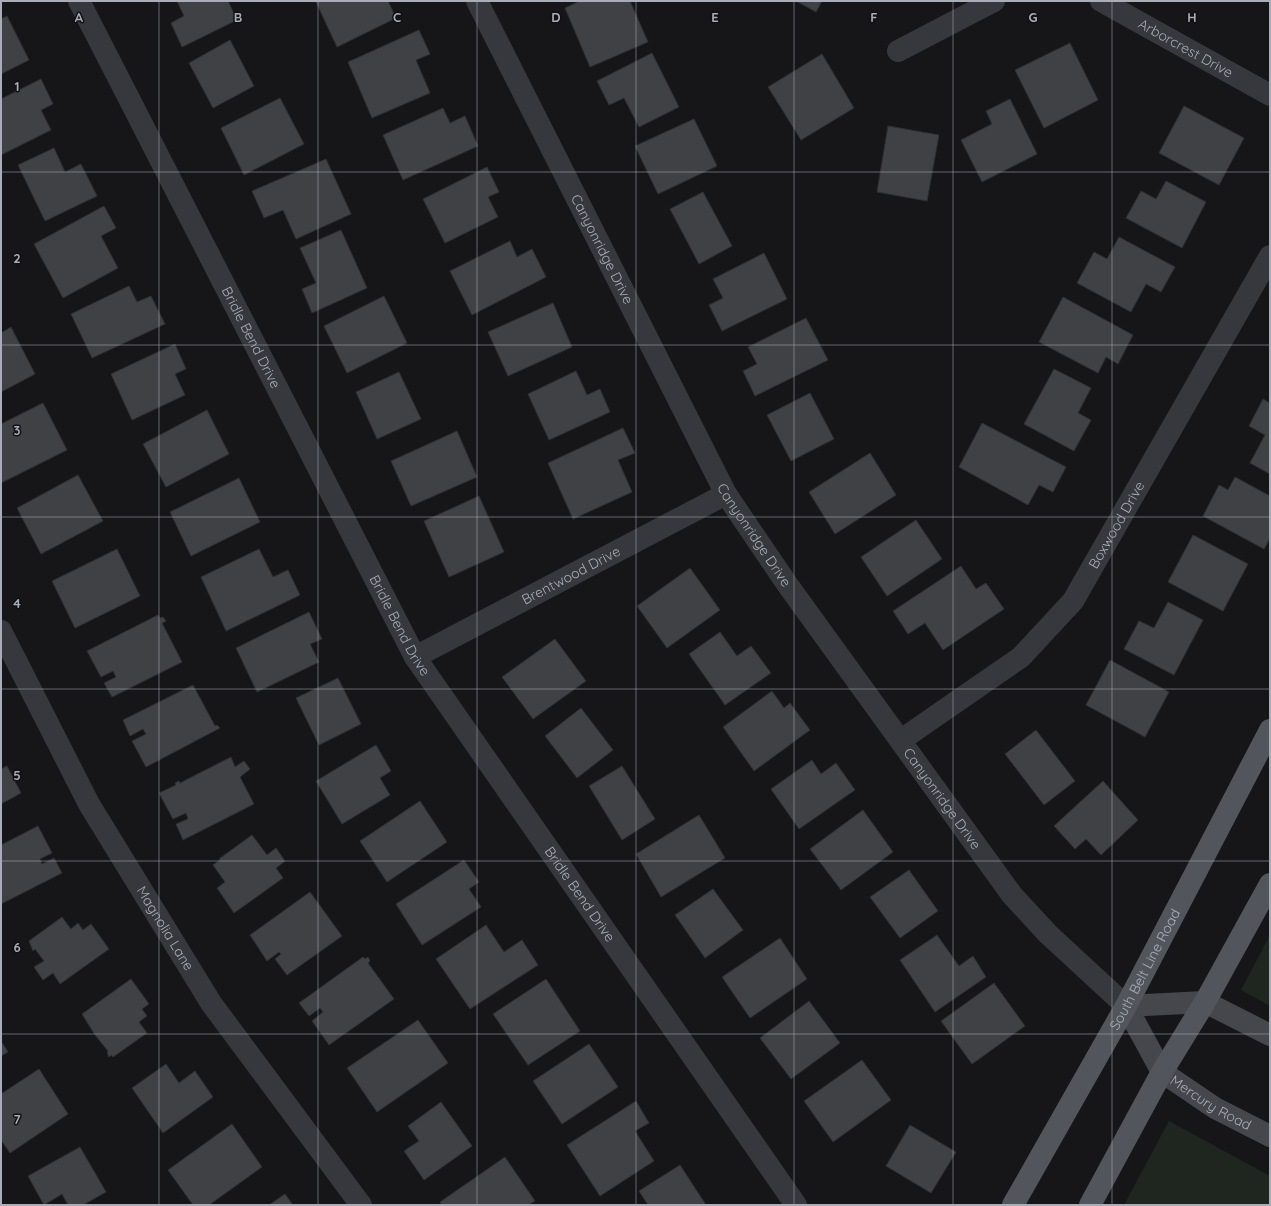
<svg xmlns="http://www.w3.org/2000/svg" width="1271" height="1206" viewBox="0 0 1271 1206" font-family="Quicksand,sans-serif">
<rect width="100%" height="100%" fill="#161618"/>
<g fill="#1e261f">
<polygon points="1270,935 1270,1006 1241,990"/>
<polygon points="1169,1121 1270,1176 1270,1205 1124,1205"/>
</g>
<g fill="#404145" stroke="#303034">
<polygon points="177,1 228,1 237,20 182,47 171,23 184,16"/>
<polygon points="317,1 388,1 396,18 337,47 316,2"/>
<polygon points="580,1 630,1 648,42 590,67 565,8"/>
<polygon points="796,1 822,1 816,12"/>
<polygon points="7,16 29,60 1,74 1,19"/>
<polygon points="419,30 430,54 416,60 430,93 372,118 348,62"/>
<polygon points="230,40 254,86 213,108 189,63"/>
<polygon points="1070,43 1098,100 1044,128 1015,70"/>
<polygon points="652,53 679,107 639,127 624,98 609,105 597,81"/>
<polygon points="822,54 854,108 801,140 768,87"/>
<polygon points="41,79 53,104 41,110 51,130 1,155 1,99"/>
<polygon points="280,98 304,144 244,175 221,128"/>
<polygon points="1010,99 1037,154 982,182 961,140 992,124 986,111"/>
<polygon points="1184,106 1244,138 1219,185 1159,153"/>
<polygon points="443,108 450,123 465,116 478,146 403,180 383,135"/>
<polygon points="694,119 717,166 658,194 635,146"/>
<polygon points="888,126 939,135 927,201 877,192"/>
<polygon points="54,148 65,172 81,164 97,196 45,221 18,165"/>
<polygon points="326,159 351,214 296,239 283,210 264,218 252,191"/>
<polygon points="487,167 499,192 488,197 498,217 445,243 423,199"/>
<polygon points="1166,181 1206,202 1182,248 1126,218 1141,191 1156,199"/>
<polygon points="703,192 732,246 699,264 670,209"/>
<polygon points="104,206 116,228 101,236 118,268 63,298 34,244"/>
<polygon points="341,230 367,288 312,313 302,289 316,283 300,248"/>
<polygon points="1119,237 1175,267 1161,292 1146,284 1131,312 1077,283 1094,252 1107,259"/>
<polygon points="510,241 517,257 532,249 546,277 472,315 450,271"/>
<polygon points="764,253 787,299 722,331 709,305 723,298 713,279"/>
<polygon points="129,286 137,302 151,296 165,324 92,358 71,314"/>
<polygon points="384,296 407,343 347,373 324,326"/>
<polygon points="1063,297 1133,335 1118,364 1106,357 1098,373 1039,342"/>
<polygon points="553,303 572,347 508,376 488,332"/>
<polygon points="806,318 828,360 755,396 743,371 757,364 748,347"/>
<polygon points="11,327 35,374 1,392 1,333"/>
<polygon points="175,344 186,369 175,374 185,395 132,420 111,374"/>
<polygon points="1054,369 1091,388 1078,413 1091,420 1074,451 1024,424"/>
<polygon points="576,371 587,395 600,389 610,412 549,440 528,394"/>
<polygon points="399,372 421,419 377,439 356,392"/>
<polygon points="810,393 834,439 791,461 767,415"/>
<polygon points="1263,399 1270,403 1270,474 1250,463 1265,435 1249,426"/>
<polygon points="43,403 67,450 1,483 1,424"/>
<polygon points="207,410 229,454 166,487 143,444"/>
<polygon points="982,423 1066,467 1053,492 1039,485 1028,505 959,467"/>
<polygon points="623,428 635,453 618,460 632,492 573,519 548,463"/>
<polygon points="457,431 477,477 411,506 391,461"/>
<polygon points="870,453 896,495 835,534 809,492"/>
<polygon points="78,475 103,521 41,554 17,508"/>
<polygon points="1235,477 1270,496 1270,538 1264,549 1203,516 1219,485 1228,490"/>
<polygon points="239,478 260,522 191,556 170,512"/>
<polygon points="479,496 504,552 449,577 424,521"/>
<polygon points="916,520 942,559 887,596 861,557"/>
<polygon points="1193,535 1248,564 1223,611 1168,582"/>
<polygon points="117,549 140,596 75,628 52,581"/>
<polygon points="259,549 273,577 288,570 300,595 226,631 201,577"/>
<polygon points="961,566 976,589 986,583 1004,609 943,650 925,623 908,634 893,611"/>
<polygon points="690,568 720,610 667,648 637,606"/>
<polygon points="1168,602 1203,620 1174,675 1124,649 1139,621 1154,628"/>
<polygon points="309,612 322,639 310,644 319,662 257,692 236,648"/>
<polygon points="158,615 160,618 163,617 166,621 162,623 182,662 112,697 104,683 116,677 113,671 101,677 87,651"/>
<polygon points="720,632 737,656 751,646 771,673 725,705 689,654"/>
<polygon points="555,639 586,681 533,719 502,677"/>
<polygon points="1110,660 1169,692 1145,737 1086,705"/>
<polygon points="338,678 361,724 319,745 296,698"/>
<polygon points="193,685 215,726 217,725 220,728 146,767 132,741 146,734 143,729 130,736 123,720"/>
<polygon points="772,691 784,708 790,703 810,730 754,771 723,727"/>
<polygon points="581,708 613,750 577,778 545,736"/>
<polygon points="1036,730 1075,781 1044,805 1005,754"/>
<polygon points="376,745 391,771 380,778 390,795 342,824 316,781"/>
<polygon points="231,757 235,767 244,761 250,769 240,777 254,804 183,840 176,824 188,819 186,813 173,819 159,793 176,785 175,783 179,781 180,783"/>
<polygon points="812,760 821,774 836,763 855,790 799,829 771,789"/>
<polygon points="7,766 21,793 1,804 1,769"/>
<polygon points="622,766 655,819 622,840 589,786"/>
<polygon points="1103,781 1138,820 1101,855 1086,839 1075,849 1054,826"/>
<polygon points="420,801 447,842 387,882 360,841"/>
<polygon points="863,810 893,852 841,890 810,849"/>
<polygon points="699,815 725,858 661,897 636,854"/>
<polygon points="38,826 52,853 40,859 42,864 54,858 62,873 1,904 1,845"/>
<polygon points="252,835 267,855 276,848 285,861 276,868 283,878 234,913 217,888 225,882 213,865 220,860 219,859"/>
<polygon points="464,860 479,882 469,889 481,907 422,945 396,904"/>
<polygon points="909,870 938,911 900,938 870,897"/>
<polygon points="713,889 743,930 705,958 675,915"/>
<polygon points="310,892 342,936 287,975 275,959 281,954 279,952 267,961 250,935"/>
<polygon points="62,917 71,929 78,923 83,930 91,924 109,949 60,984 53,973 43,980 34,967 44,961 35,949 33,951 29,941"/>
<polygon points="486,925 504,952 522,940 538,965 470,1009 436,959"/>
<polygon points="937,935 959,966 973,956 986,977 935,1012 900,960"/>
<polygon points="780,938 807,979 750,1018 722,977"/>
<polygon points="363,957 365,959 368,957 370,961 368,963 394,999 329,1045 312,1021 323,1012 320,1008 309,1016 299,1003"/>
<polygon points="131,979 149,1004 142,1009 147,1016 139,1022 147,1033 113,1057 111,1055 109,1057 107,1053 108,1051 95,1035 82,1014"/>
<polygon points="546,979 580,1031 528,1065 493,1014"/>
<polygon points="994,983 1025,1026 972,1064 941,1021"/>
<polygon points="809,1001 840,1043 791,1079 760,1038"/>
<polygon points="418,1020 448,1063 377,1112 347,1068"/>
<polygon points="1,1041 8,1052 1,1056"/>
<polygon points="589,1044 618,1087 562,1124 533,1081"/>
<polygon points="862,1060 891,1100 833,1142 804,1101"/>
<polygon points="166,1064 179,1083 195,1071 213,1097 163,1133 132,1088"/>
<polygon points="39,1069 68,1114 10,1153 1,1140 1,1094"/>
<polygon points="636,1101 649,1123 635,1131 654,1161 600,1196 567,1145"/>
<polygon points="441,1102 472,1146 424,1180 404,1151 419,1141 408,1126"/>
<polygon points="232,1124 262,1167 209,1205 193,1205 168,1170"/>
<polygon points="910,1125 956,1152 931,1193 886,1166"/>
<polygon points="80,1147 106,1192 83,1205 68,1205 62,1194 44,1205 28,1176"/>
<polygon points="505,1157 535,1201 528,1205 442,1205 440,1202"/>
<polygon points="680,1165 706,1205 648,1205 639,1191"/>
<polygon points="285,1194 293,1205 269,1205"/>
</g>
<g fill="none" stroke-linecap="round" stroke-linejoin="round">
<g stroke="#37383d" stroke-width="22">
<path id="s1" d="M79,1L415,657L796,1205"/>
<path id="s2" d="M477,1L726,494L787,584L1012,895L1048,934L1126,1006"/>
<path id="s3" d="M1101,1L1270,95"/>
<polyline points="898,51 994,1"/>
<path id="s4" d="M1,631L89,804L211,1003L361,1205"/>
<path id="s5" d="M415,657L726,494"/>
<path id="s6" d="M901,740L1021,657L1073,601L1270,256"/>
</g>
<path stroke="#45474d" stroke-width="22" id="s7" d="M1270,1035L1205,1002L1126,1006L1162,1072L1215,1108L1270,1136"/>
<g stroke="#53555c" stroke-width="22">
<path id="s8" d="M1013,1205L1126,1006L1270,730"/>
<polyline points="1090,1205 1162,1072 1205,1002 1270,884"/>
</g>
</g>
<path fill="none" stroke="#a8adb8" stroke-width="1" stroke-opacity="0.55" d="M159,1V1205M318,1V1205M477,1V1205M636,1V1205M794,1V1205M953,1V1205M1112,1V1205M1,172H1270M1,345H1270M1,517H1270M1,689H1270M1,861H1270M1,1034H1270"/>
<g text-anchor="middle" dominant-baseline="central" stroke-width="3" stroke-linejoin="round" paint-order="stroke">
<g font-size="14" fill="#a8adb8" stroke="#111113">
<text stroke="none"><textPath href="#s3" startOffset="97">Arborcrest Drive</textPath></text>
<text stroke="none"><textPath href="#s2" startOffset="278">Canyonridge Drive</textPath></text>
<text stroke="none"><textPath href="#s1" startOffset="378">Bridle Bend Drive</textPath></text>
<text stroke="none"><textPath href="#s6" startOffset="310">Boxwood Drive</textPath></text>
<text stroke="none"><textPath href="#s2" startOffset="602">Canyonridge Drive</textPath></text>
<text stroke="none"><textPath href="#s5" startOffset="176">Brentwood Drive</textPath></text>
<text stroke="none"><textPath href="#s1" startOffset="702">Bridle Bend Drive</textPath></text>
<text stroke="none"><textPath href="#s2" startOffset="926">Canyonridge Drive</textPath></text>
<text stroke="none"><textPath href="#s1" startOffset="1026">Bridle Bend Drive</textPath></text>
<text stroke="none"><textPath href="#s4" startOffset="340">Magnolia Lane</textPath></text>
<text stroke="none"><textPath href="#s8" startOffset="270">South Belt Line Road</textPath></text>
<text stroke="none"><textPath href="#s7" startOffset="285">Mercury Road</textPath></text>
</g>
</g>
<g font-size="13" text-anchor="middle" font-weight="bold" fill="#a8adb8" stroke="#111113" stroke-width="3" stroke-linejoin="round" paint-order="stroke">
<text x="79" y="22">A</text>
<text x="238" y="22">B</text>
<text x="397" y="22">C</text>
<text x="556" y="22">D</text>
<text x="715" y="22">E</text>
<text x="874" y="22">F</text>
<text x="1033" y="22">G</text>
<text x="1192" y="22">H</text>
<text x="17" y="91">1</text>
<text x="17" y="263">2</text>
<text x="17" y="435">3</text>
<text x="17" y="608">4</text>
<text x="17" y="780">5</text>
<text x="17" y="952">6</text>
<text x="17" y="1124">7</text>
</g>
<rect width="1271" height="1206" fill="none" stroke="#a8adb8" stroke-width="4"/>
</svg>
